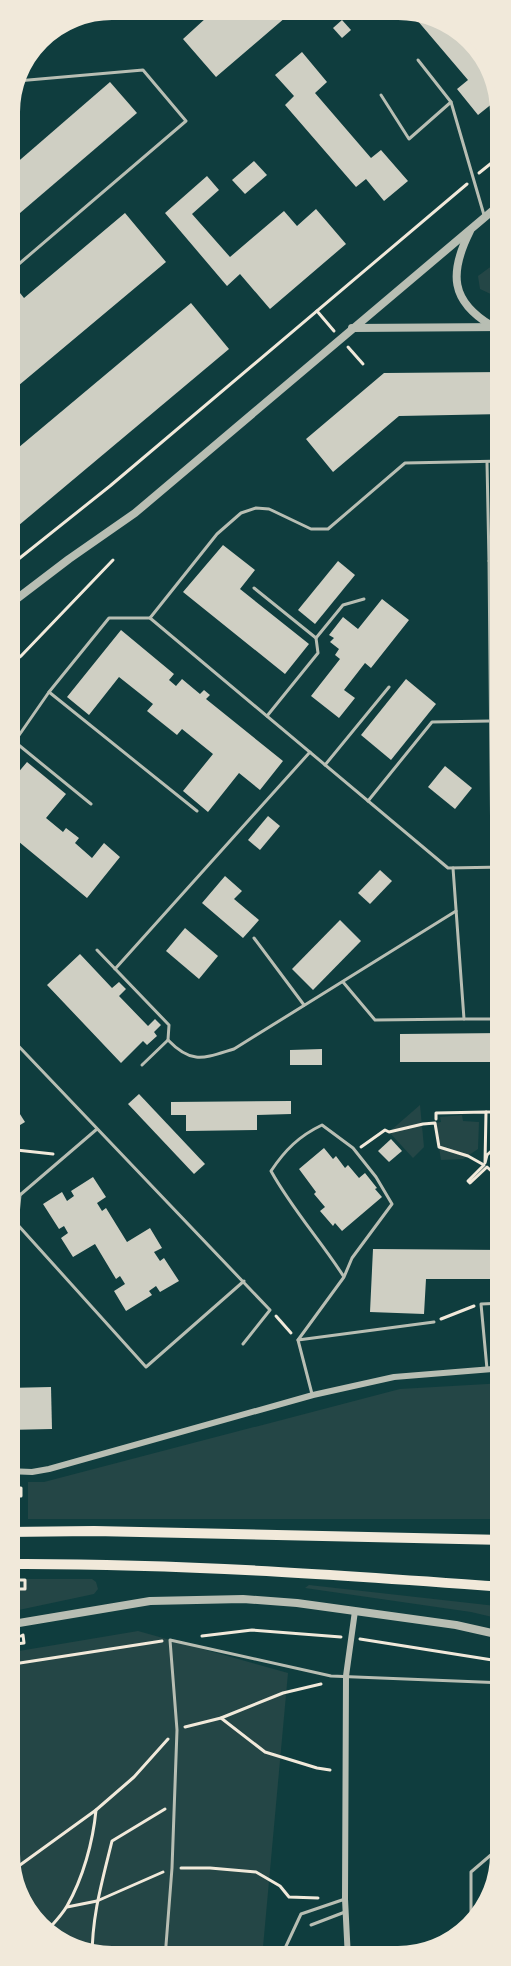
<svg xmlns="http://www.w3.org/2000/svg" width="511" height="1966" viewBox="0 0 511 1966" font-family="Commissioner,sans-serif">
<rect width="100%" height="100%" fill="#0f3d3e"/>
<g fill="#244646">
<polygon points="504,257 504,294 495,296 480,289 478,276"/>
<polygon points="420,1105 424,1147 413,1158 389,1132"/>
<polygon points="462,1115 463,1121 479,1122 478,1149 463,1159 441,1160 435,1123 441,1122 440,1117"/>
<polygon points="505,1383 505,1519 28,1519 28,1482 44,1482 400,1389"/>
<polygon points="14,1579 92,1579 96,1582 98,1589 94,1594 14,1611"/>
<polygon points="309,1585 505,1607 505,1620 471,1612 305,1588"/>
<polygon points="138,1631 288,1673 262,1958 91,1958 33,1924 7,1868 7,1653"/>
</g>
<g fill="#cfcfc3">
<polygon points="394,10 426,10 478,42 490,67 486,71 499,86 503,95 478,115 457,89 468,80 411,13 403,20"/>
<polygon points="293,11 216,77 183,39 206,18 201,12"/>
<polygon points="342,20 351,30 342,38 333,28"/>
<polygon points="302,52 327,82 315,93 371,158 381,150 408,181 384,201 366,179 356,187 285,105 294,96 275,75"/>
<polygon points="110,82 137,113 6,225 6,172"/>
<polygon points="254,161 267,175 245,194 232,180"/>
<polygon points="207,176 219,190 192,214 230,257 284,211 297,226 316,209 346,244 270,309 240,274 227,286 165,213"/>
<polygon points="125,213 166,262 6,396 6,288 12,283 24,298"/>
<polygon points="191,303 229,349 6,536 6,458"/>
<polygon points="504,372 504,414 399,416 333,472 306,439 384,373"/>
<polygon points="223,545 255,570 240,589 309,644 285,674 183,592"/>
<polygon points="338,561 355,575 315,624 298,610"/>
<polygon points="382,599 409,620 371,668 365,663 344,690 355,698 339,718 311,696 340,659 335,655 339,649 330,642 334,638 329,635 343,617 358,629"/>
<polygon points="121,630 174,674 169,680 176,686 182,679 200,694 204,690 210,695 206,699 283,761 260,790 239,773 208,812 183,791 213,754 182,729 177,735 147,711 153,704 119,677 89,715 67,697"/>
<polygon points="406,679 436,704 391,760 361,735"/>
<polygon points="27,762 66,794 46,818 63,832 66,828 79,838 75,843 92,858 104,843 120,857 87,898 7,832 6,787"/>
<polygon points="445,766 472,788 455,809 428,787"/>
<polygon points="268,816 280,826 260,850 248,840"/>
<polygon points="380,870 392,881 370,904 358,893"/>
<polygon points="225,876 242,891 234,899 259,920 243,938 202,903"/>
<polygon points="340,920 361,941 313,990 292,969"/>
<polygon points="185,928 218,956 199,979 166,951"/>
<polygon points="80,954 112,988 119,982 126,989 119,996 148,1026 155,1019 161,1025 154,1032 157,1036 147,1045 143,1041 121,1063 47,985"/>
<polygon points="504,1033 504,1062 400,1062 400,1034"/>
<polygon points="322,1049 322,1065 290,1065 290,1050"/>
<polygon points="139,1094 205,1164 194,1174 128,1104"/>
<polygon points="291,1101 291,1114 257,1115 257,1130 186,1131 186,1115 171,1115 171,1102"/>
<polygon points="18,1111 25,1122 7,1133 7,1118"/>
<polygon points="391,1139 402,1151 389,1162 378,1151"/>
<polygon points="324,1148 333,1159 336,1156 345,1168 348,1165 359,1178 365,1173 377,1188 375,1189 382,1197 342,1231 335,1223 333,1226 320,1211 325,1207 314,1194 316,1192 299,1169"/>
<polygon points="93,1177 106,1197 97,1203 102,1211 106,1208 127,1242 150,1228 162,1248 154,1252 160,1261 164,1258 179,1281 160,1292 156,1286 149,1291 152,1295 126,1311 114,1291 125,1284 120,1276 116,1279 95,1244 73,1257 61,1238 68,1233 64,1226 59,1229 43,1204 62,1192 67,1201 74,1196 71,1191"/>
<polygon points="373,1249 505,1250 505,1279 426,1279 424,1314 370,1312"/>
<polygon points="51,1387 52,1429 7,1430 7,1388"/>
</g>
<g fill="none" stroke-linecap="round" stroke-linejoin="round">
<g stroke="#f1e9da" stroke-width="3">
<polyline points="479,173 504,153"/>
<polyline points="317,311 334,331"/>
<polyline points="348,347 363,364"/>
<polyline points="6,569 110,486 467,184"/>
<polyline points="6,667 21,656 113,560"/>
<polyline points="486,1112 494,1112 494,1120 497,1120 497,1112 504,1112"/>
<polyline points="436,1119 436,1113 486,1112 485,1163 487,1155 499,1144 500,1165 504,1165"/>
<polyline points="361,1147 385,1130 389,1132 423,1124 435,1123 439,1147 468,1156 484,1165 468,1181 470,1183 487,1167 499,1178 504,1176"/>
<polyline points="7,1149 53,1154"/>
<polyline points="276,1316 291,1333"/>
<polyline points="441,1319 474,1306"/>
<polyline points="7,1488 21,1488 21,1496 7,1496"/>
<polyline points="7,1580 25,1580 25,1589 7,1589"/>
<polyline points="202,1636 252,1630 341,1637"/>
<polyline points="360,1639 505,1662"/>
<polyline points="7,1645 24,1643 23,1635 21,1636"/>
<polyline points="7,1665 162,1641"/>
<polyline points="221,1718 265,1752 317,1768 330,1770"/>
<polyline points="185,1727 221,1718 283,1693 321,1684"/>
<polyline points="181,1868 210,1868 256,1872 280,1886 289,1897 318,1898"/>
<polyline points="9,1873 96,1810 134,1777 168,1739"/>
<polyline points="67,1907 97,1901 163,1872"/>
<path d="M46,1932C53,1924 62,1915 67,1906C83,1878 93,1842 96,1810"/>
<path d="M92,1958C92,1915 102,1882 112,1841L165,1809"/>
</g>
<g stroke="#b8beb3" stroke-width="3">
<polyline points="62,21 110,13"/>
<polyline points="418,60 451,102 484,215"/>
<polyline points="381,95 409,139 451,102"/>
<polyline points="6,275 186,121 143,70 17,81"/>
<polyline points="504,461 405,463 328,529 311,529 269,509 256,508 241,513 217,534 150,618 448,868 504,867"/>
<polyline points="487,462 489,561"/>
<polyline points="254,588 316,638 318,653 267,716"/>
<polyline points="150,618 109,618 49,692 197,811"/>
<polyline points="316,638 343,605 364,599"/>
<polyline points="15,742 91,804"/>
<polyline points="6,754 49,692"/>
<polyline points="325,765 389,687"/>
<polyline points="368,801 432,722 490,721"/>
<polyline points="492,867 489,561 504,561"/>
<polyline points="453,868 464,1019 504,1019"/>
<polyline points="254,938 304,1005"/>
<path d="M97,950L169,1025L168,1040C192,1065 204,1058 234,1049L456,911"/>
<polyline points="115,969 310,752"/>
<polyline points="343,982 375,1020 464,1019"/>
<polyline points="7,1034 270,1310 243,1344"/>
<polyline points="7,1056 18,1046"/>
<polyline points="142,1065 168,1040"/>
<polyline points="97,1129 20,1195 17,1224 146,1367 244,1281"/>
<polyline points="7,1171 20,1195"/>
<polyline points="298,1340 434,1322"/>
<polyline points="487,1369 481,1304 505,1303"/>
<path d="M312,1394L298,1340L344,1277L352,1258L392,1204L376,1177L353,1148L322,1125C299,1136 285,1150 271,1171C292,1209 321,1241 344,1277"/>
<polyline points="311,1925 345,1912"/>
<polyline points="471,1928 471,1872 499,1848 505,1848"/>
<polyline points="165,1958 172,1868 177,1730 170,1640 331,1676 505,1683"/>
<polyline points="280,1959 301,1914 345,1899"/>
</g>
<g stroke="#b8beb3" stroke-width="6">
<polyline points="7,1471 32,1472 49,1469 313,1395 394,1377 505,1368"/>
<polyline points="348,1959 345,1899 346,1676 355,1611"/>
</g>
<g stroke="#b8beb3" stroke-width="8">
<path d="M470,231C449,273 450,301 492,326"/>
<polyline points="352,328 504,327"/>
<polyline points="6,607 69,559 135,513 504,201"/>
<polyline points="7,1625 150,1601 243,1599 297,1603 355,1611 456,1625 505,1636"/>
</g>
<g stroke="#f1e9da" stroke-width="10">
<polyline points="7,1532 94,1531 505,1540"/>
<path d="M7,1564C173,1563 339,1575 505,1587"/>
</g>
</g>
<path d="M0 0H511V1966H0ZM112 16H398A96 96 0 0 1 494 112V1854A96 96 0 0 1 398 1950H112A96 96 0 0 1 16 1854V112A96 96 0 0 1 112 16Z" fill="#f1e9da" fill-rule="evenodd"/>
<path fill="none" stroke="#f1e9da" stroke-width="8" d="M112 16H398A96 96 0 0 1 494 112V1854A96 96 0 0 1 398 1950H112A96 96 0 0 1 16 1854V112A96 96 0 0 1 112 16Z"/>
</svg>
